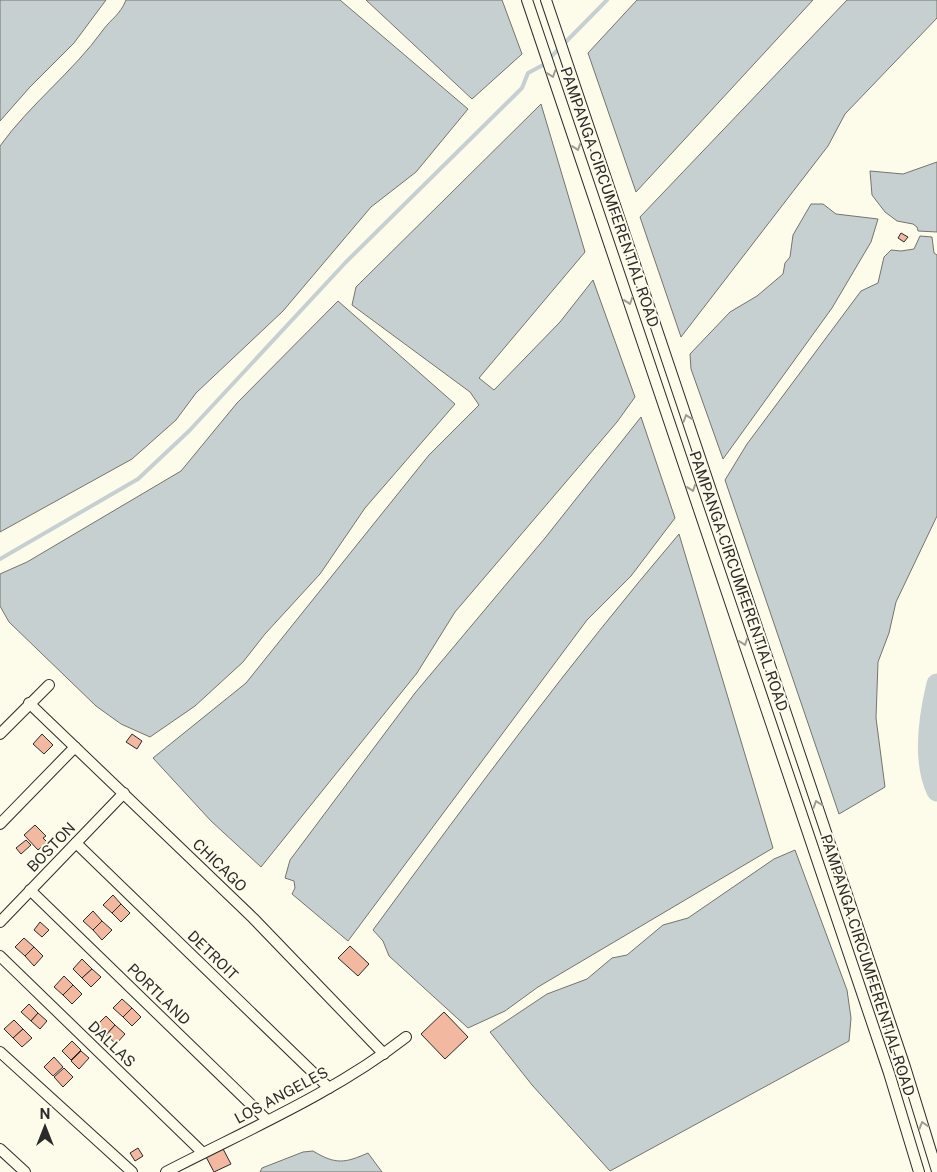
<svg xmlns="http://www.w3.org/2000/svg" width="937" height="1172" viewBox="0 0 937 1172" font-family="'Public Sans',sans-serif">
<rect width="100%" height="100%" fill="#fdfbea"/>
<g fill="#c7d0d0" stroke="#74746e">
<polygon points="0,0 106,0 74,43 30,87 0,121"/>
<path d="M126,0H340L468,109L416,172L371,207L283,311L196,393L176,420L132,459L0,532V146C30,104 73,72 103,30C112,18 120,15 126,0Z"/>
<polygon points="366,0 502,0 522,54 472,99"/>
<polygon points="637,0 813,0 636,192 588,53"/>
<polygon points="847,0 937,0 937,18 845,114 828,146 681,337 640,217"/>
<polygon points="541,104 585,252 479,378 494,390 560,322 593,280 635,397 617,422 455,612 417,673 261,867 211,821 153,758 246,683 429,455 479,405 470,392 352,305 356,287"/>
<polygon points="937,162 937,232 918,231 917,227 913,224 897,221 885,212 872,195 870,171 903,174"/>
<polygon points="811,204 823,204 836,214 878,219 871,242 832,308 723,459 691,369 690,354 730,312 757,296 783,274 785,263 790,257 793,235"/>
<polygon points="920,236 932,237 934,253 937,255 937,516 896,602 889,633 878,662 876,718 885,787 839,814 725,480 747,444 861,291 878,283 884,257 891,250 901,251 914,249"/>
<polygon points="338,301 455,404 365,508 320,574 265,634 243,662 195,706 150,737 121,724 96,706 9,622 0,606 0,574 27,562 181,471 237,403"/>
<polygon points="641,417 675,518 631,576 587,620 348,941 292,894 295,888 294,881 285,878 290,860 415,693 545,538"/>
<path d="M679,534L773,848L538,987L505,1011L468,1028L389,956L383,941L373,930C472,795 571,661 679,534Z"/>
<polygon points="795,850 847,990 851,1018 849,1041 610,1171 532,1085 490,1032 547,994 587,979 612,958 627,955 663,925 688,918 774,859"/>
<path d="M313,1151C336,1165 345,1163 368,1153L382,1172H260L262,1168L303,1152Z"/>
</g>
<g fill="none" stroke-linecap="round" stroke-linejoin="round">
<polyline stroke="#c7d0d0" stroke-width="4" points="0,559 138,479 189,431 346,262 522,88 528,73 543,65 607,0"/>
<path stroke="#c7d0d0" stroke-width="21" d="M937,684C929,717 922,760 937,791"/>
</g>
<g fill="#f2b8a0" stroke="#2b2b2b">
<polygon points="901,233 908,237 904,242 898,238"/>
<polygon points="42,734 53,745 44,754 33,744"/>
<polygon points="132,734 142,741 137,749 126,742"/>
<polygon points="35,825 46,836 43,838 47,842 38,850 24,835"/>
<polygon points="26,840 31,845 21,854 16,848"/>
<polygon points="113,895 121,904 112,913 103,905"/>
<polygon points="121,904 130,913 121,922 112,913"/>
<polygon points="93,911 102,921 93,930 83,921"/>
<polygon points="102,921 112,930 102,940 93,930"/>
<polygon points="40,922 49,930 42,937 34,930"/>
<polygon points="24,938 34,947 25,956 15,947"/>
<polygon points="350,946 369,964 358,976 338,958"/>
<polygon points="34,947 43,956 34,966 25,956"/>
<polygon points="82,959 92,969 82,978 73,969"/>
<polygon points="92,969 101,977 91,987 82,978"/>
<polygon points="64,976 73,985 63,995 54,987"/>
<polygon points="73,985 82,994 72,1004 63,995"/>
<polygon points="122,999 132,1008 123,1017 113,1008"/>
<polygon points="29,1004 38,1013 31,1021 21,1012"/>
<polygon points="132,1008 141,1017 132,1026 123,1017"/>
<polygon points="444,1012 468,1037 445,1059 421,1034"/>
<polygon points="38,1013 47,1021 40,1029 31,1021"/>
<polygon points="106,1016 115,1025 106,1035 96,1026"/>
<polygon points="14,1020 23,1029 13,1038 4,1029"/>
<polygon points="115,1025 125,1034 116,1044 106,1035"/>
<polygon points="23,1029 32,1038 22,1047 13,1038"/>
<polygon points="72,1041 81,1050 71,1060 62,1051"/>
<polygon points="81,1051 89,1058 79,1069 71,1061"/>
<polygon points="54,1057 63,1067 53,1076 44,1067"/>
<polygon points="64,1068 73,1077 63,1087 54,1077"/>
<polygon points="222,1147 231,1164 214,1172 205,1155"/>
<polygon points="138,1148 143,1156 135,1161 130,1153"/>
</g>
<g fill="none" stroke-linecap="round" stroke-linejoin="round">
<g stroke="#2b2b2b" stroke-width="12">
<g id="minor">
<polyline points="527,0 889,1073 919,1172"/>
<polyline points="546,0 905,1067 937,1171"/>
<polyline points="29,703 253,918 384,1054"/>
<polyline points="0,734 49,685"/>
<polyline points="0,824 75,747"/>
<polyline points="76,843 329,1088"/>
<polyline points="30,890 267,1120"/>
<polyline points="0,922 124,793"/>
<polyline points="0,956 203,1153"/>
<polyline points="0,1052 132,1172"/>
<polyline points="0,1149 25,1172"/>
<path d="M166,1172C247,1130 334,1093 406,1037"/>
</g>
</g>
<use href="#minor" stroke="#fdfbea" stroke-width="10"/>
</g>
<defs><path id="oneway-chevron" d="M-2-3.5L2.5 0L-2 3.5" fill="none" stroke-width="1.6" stroke-linecap="round" stroke-linejoin="round" transform="scale(1.25)"/></defs>
<g stroke="#9e9d94">
<use href="#oneway-chevron" transform="translate(552 74) rotate(71)"/>
<use href="#oneway-chevron" transform="translate(577 147) rotate(71)"/>
<use href="#oneway-chevron" transform="translate(629 301) rotate(71)"/>
<use href="#oneway-chevron" transform="translate(687 418) rotate(-109)"/>
<use href="#oneway-chevron" transform="translate(692 488) rotate(71)"/>
<use href="#oneway-chevron" transform="translate(744 642) rotate(71)"/>
<use href="#oneway-chevron" transform="translate(817 804) rotate(-109)"/>
<use href="#oneway-chevron" transform="translate(923 1125) rotate(-107)"/>
</g>
<g text-anchor="middle" dominant-baseline="central" stroke-width="4" stroke-linejoin="round" paint-order="stroke">
<g font-size="15" fill="#2b2b2b" stroke="#fdfbea">
<text transform="translate(610 197) rotate(71)">PAMPANGA CIRCUMFERENTIAL ROAD</text>
<text transform="translate(739 581) rotate(71)">PAMPANGA CIRCUMFERENTIAL ROAD</text>
<text transform="translate(51 847) rotate(-46)">BOSTON</text>
<text transform="translate(220 865) rotate(44)">CHICAGO</text>
<text transform="translate(213 955) rotate(44)">DETROIT</text>
<text transform="translate(868 965) rotate(72)">PAMPANGA CIRCUMFERENTIAL ROAD</text>
<text transform="translate(159 994) rotate(44)">PORTLAND</text>
<text transform="translate(112 1044) rotate(44)">DALLAS</text>
<text transform="translate(281 1095) rotate(-28)">LOS ANGELES</text>
</g>
</g>
<g transform="translate(45 1127)" stroke="#fdfbea" stroke-width="4" paint-order="stroke">
<path d="M0-4L9 19L0 12L-9 19Z" fill="#2b2b2b"/>
<text y="-8" font-size="14" font-weight="bold" text-anchor="middle" fill="#2b2b2b">N</text>
</g>
</svg>
